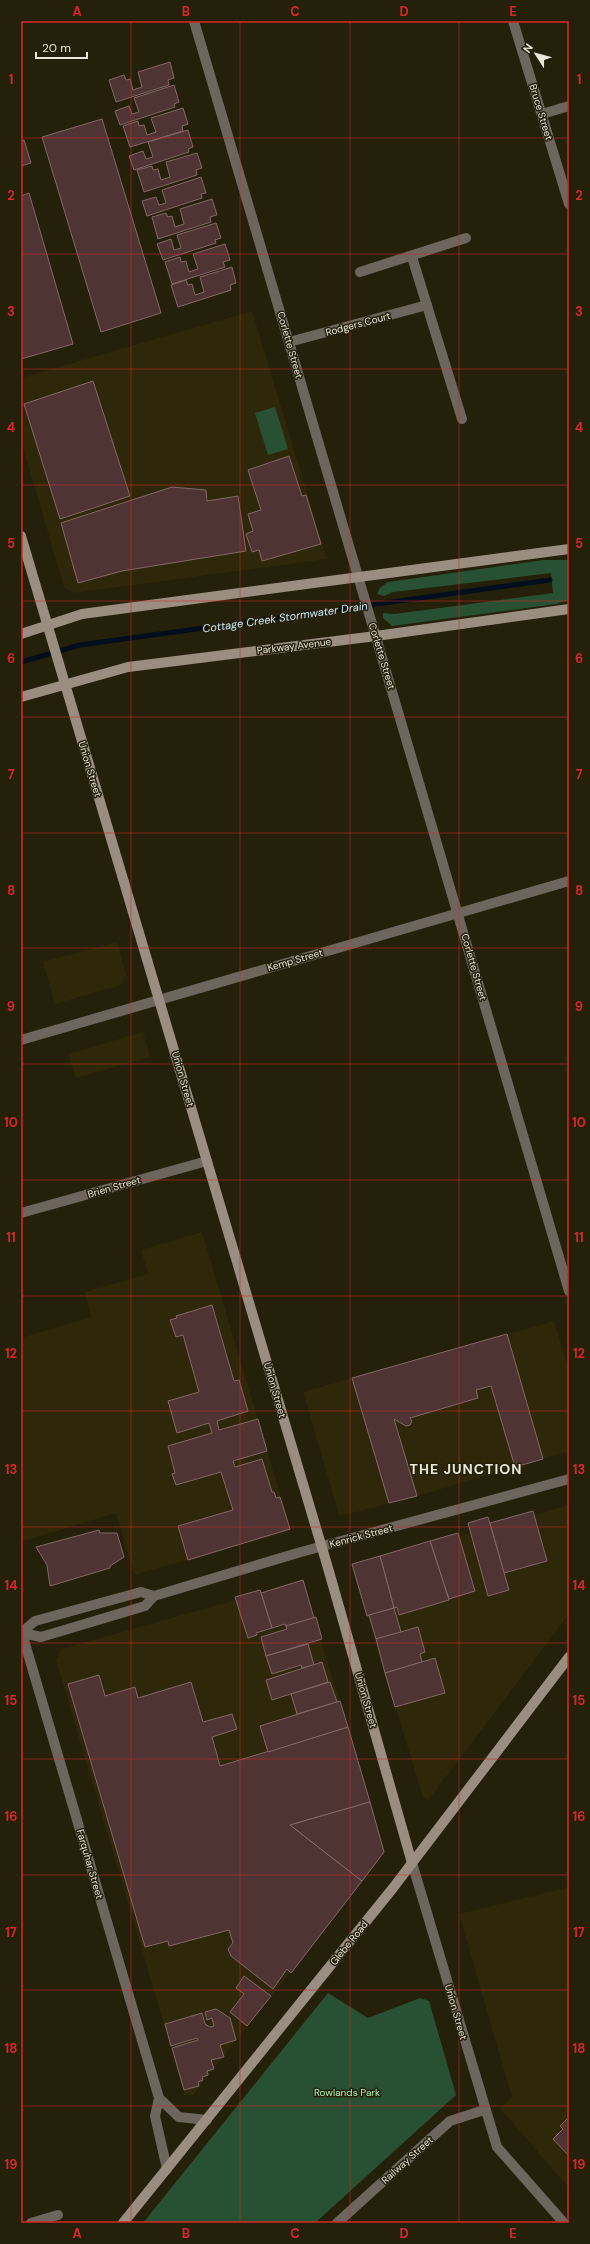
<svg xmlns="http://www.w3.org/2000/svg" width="590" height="2244" viewBox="0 0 590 2244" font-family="'DM Sans',sans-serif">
<rect width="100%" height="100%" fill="#25200a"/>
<g fill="#2f2709">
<polygon points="252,311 327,559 74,593 64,587 21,440 21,378"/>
<polygon points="117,942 126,975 121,985 55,1004 43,962"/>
<polygon points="143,1032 150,1057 76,1078 68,1054"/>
<polygon points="202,1232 291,1531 134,1575 116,1513 24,1541 21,1532 21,1338 91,1317 85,1292 148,1274 141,1250"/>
<polygon points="554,1321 569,1372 569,1451 417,1496 341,1516 339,1514 303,1392"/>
<polygon points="569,1505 569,1614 429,1799 423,1797 355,1574 360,1564"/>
<polygon points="303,1581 385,1852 193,2095 185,2095 56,1660 62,1649"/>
<polygon points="569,1887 569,2188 500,2108 512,2097 459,1914"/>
</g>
<g fill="#285133">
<polygon points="275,407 288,449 268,455 255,413"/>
<polygon points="544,560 569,560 569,600 556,604 392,626 383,618 383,613 395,614 553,593 551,573 393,592 384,596 377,594 380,588 388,582"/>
<polygon points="328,1993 368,2018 420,1998 429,2001 456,2095 315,2223 143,2223"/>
</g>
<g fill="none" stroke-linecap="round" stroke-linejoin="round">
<polyline stroke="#000e1d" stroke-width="5" points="21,662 80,645 550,580"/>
</g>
<g fill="#4e3534" stroke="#846766">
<polygon points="170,62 174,78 168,80 169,85 116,102 109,80 124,75 126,80 130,79 133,90 142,87 138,72"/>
<polygon points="174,85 179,102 174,104 175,107 120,125 115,111 129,106 132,114 139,112 134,98"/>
<polygon points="183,108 188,124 182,126 183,131 130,147 123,126 138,121 139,126 144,125 147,135 156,132 151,118"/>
<polygon points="102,119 161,313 101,332 42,137"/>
<polygon points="188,130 193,147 188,149 189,152 134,170 129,156 143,151 146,159 153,157 148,142"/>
<polygon points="24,140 31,163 21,166 21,141"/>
<polygon points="197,153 202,168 196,170 197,175 144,192 137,170 152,166 153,170 158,169 161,180 170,177 166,162"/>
<polygon points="201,177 206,193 201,194 202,198 147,216 142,201 156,197 159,205 166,203 162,190"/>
<polygon points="29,193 73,344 21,359 21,196"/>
<polygon points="212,199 217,215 210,217 211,222 158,239 152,217 166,213 168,217 172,216 175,227 184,224 180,209"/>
<polygon points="216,223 221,238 215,240 216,243 163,260 157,244 171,239 174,250 181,248 177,235"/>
<polygon points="225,244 230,260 223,262 225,267 172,284 165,262 180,257 181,262 186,261 189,272 198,269 193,254"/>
<polygon points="232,267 236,283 230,285 231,290 178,307 171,285 186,280 188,285 192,284 195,295 204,292 200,277"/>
<polygon points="93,381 130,496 60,519 24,404"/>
<polygon points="289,456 302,496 306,495 321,544 262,561 259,550 252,552 246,534 253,531 248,514 261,510 248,470"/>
<polygon points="172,487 206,490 207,501 238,496 246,551 122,571 78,583 61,523"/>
<polygon points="212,1305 234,1381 239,1380 248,1411 217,1421 219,1430 258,1419 267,1451 233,1461 235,1467 262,1459 272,1492 274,1492 276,1498 280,1497 290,1529 188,1560 178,1526 233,1510 221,1472 176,1485 172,1474 175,1473 168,1446 212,1433 209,1423 177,1433 168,1401 199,1392 183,1335 176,1337 170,1320 177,1318 176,1316"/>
<polygon points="507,1334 543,1459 515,1467 491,1386 476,1390 478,1398 410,1418 412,1421 410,1425 406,1426 394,1419 417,1496 389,1503 352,1378"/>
<polygon points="533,1511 547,1561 504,1573 490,1523"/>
<polygon points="488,1517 509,1590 488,1596 468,1523"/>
<polygon points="99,1530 100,1533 117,1533 124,1557 110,1566 110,1568 50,1586 47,1565 36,1547"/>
<polygon points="458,1533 475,1591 449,1599 430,1541"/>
<polygon points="430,1541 449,1600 399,1615 397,1607 394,1608 380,1556"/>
<polygon points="380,1556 394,1608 367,1616 352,1564"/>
<polygon points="303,1580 314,1618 286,1626 285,1624 272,1628 261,1593"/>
<polygon points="260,1590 272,1628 256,1633 257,1635 248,1638 235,1597"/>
<polygon points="394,1608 401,1632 376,1639 369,1615"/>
<polygon points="316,1617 322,1639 266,1656 261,1637 287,1629 286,1626"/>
<polygon points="418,1627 425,1652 420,1654 422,1662 385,1673 376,1639"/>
<polygon points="308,1644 314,1665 302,1668 301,1665 272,1674 266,1656"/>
<polygon points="435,1658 445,1693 395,1707 385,1673"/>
<polygon points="322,1662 328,1682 272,1700 266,1680"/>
<polygon points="99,1675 105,1696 135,1687 138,1698 191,1682 203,1722 232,1714 237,1729 212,1737 220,1766 348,1727 370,1802 290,1825 362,1881 291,1973 287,1969 273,1989 231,1956 228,1949 233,1943 229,1930 169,1946 168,1941 145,1947 68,1684"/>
<polygon points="330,1682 337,1702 297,1714 291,1694"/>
<polygon points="340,1701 348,1727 268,1752 260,1726"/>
<polygon points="370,1802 384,1852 362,1881 290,1825"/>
<polygon points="244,1976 271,1996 247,2026 230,2012 244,1994 236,1988"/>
<polygon points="216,2009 230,2018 236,2040 220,2045 224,2057 211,2060 214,2069 207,2071 208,2075 202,2077 203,2080 198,2082 199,2086 184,2090 172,2048 198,2040 197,2038 171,2046 165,2024 202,2013 205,2024 210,2027 214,2026 212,2018 207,2020 205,2012"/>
<polygon points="569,2117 569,2156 553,2139 563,2129 560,2126"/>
</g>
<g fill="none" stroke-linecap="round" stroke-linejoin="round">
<g stroke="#6e665d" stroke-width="10">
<polyline points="194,21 569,1291"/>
<polyline points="513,21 569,204"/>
<polyline points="542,114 569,106"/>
<polyline points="412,257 462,419"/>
<polyline points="360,272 466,238"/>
<polyline points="289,342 427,305"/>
<polyline points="21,1040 569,881"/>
<polyline points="21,1213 207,1161"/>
<polyline points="21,1630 159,2098 179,2117 207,2120"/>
<polyline points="21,1633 35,1621 141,1592 154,1596"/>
<polyline points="22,1633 41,1637 145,1606 154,1596 301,1552 569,1479"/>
<polyline points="159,2098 155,2116 167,2169"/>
<polyline points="31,2223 58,2215"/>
</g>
<g stroke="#6e665d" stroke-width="10">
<polyline points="412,1863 497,2147 564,2223"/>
<polyline points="337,2223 450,2121 484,2110"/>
</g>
<g stroke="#9a8e80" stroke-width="10">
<polyline points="21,536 328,1568 412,1863"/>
<polyline points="21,634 82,614 569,549"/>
<polyline points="21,697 128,667 376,636 569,609"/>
<polyline points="123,2223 393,1888 569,1657"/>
</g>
</g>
<path fill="none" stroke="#d62828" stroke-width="1" stroke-opacity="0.55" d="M131,21V2223M240,21V2223M350,21V2223M459,21V2223M21,138H569M21,254H569M21,369H569M21,485H569M21,601H569M21,717H569M21,833H569M21,948H569M21,1064H569M21,1180H569M21,1296H569M21,1411H569M21,1527H569M21,1643H569M21,1759H569M21,1875H569M21,1990H569M21,2106H569"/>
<g text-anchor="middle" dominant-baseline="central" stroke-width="3" stroke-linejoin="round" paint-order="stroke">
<g font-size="10" fill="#eae7da" stroke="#25200a">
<text transform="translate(541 112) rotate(73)">Bruce Street</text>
<text transform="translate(358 324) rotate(-15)">Rodgers Court</text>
<text transform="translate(290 345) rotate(74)">Corlette Street</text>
<text transform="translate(294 646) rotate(-7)">Parkway Avenue</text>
<text transform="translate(382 656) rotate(73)">Corlette Street</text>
<text transform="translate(90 769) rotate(73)">Union Street</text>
<text transform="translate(295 960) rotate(-16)">Kemp Street</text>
<text transform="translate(474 967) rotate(74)">Corlette Street</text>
<text transform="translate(183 1079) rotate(74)">Union Street</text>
<text transform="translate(114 1187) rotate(-16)">Brien Street</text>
<text transform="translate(275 1390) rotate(74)">Union Street</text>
<text transform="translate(361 1536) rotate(-15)">Kenrick Street</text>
<text transform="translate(366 1700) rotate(74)">Union Street</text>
<text transform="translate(90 1864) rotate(74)">Farquhar Street</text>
<text transform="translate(349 1943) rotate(-51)">Glebe Road</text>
<text transform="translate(456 2012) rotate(74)">Union Street</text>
<text transform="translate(407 2160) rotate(-42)">Railway Street</text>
</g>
<g font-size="10" fill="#aaf3bb" stroke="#25200a">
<text x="347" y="2092">Rowlands Park</text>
</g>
<g font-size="11" font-style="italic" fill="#cae7fc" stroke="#25200a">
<text transform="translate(285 617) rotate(-8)">Cottage Creek Stormwater Drain</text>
</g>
<g font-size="14" font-weight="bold" letter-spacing="1" fill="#eae7da" stroke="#25200a">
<text x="466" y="1469">THE JUNCTION</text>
</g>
</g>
<rect width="590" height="2244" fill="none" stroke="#25200a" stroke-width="44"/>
<g transform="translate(536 54) rotate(306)" stroke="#25200a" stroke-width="3" paint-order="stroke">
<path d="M0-3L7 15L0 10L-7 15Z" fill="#eae7da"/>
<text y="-6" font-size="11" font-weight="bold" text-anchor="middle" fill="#eae7da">N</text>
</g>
<path d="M36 52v6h51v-6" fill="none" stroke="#eae7da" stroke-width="2"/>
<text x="42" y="52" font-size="12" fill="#eae7da" stroke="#25200a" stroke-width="3" paint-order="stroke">20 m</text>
<rect x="22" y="22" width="546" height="2200" fill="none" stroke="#d62828" stroke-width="1.5"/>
<g font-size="13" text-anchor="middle" font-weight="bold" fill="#d62828">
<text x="77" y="16">A</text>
<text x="186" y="16">B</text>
<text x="295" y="16">C</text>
<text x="404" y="16">D</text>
<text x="513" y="16">E</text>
<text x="11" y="84">1</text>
<text x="579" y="84">1</text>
<text x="11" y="200">2</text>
<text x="579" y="200">2</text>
<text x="11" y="316">3</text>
<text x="579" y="316">3</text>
<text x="11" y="432">4</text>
<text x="579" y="432">4</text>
<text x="11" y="548">5</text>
<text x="579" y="548">5</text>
<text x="11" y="663">6</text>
<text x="579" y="663">6</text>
<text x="11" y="779">7</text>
<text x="579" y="779">7</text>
<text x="11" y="895">8</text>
<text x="579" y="895">8</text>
<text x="11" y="1011">9</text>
<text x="579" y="1011">9</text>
<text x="11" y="1127">10</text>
<text x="579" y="1127">10</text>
<text x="11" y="1242">11</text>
<text x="579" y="1242">11</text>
<text x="11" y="1358">12</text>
<text x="579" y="1358">12</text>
<text x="11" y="1474">13</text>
<text x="579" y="1474">13</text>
<text x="11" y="1590">14</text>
<text x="579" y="1590">14</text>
<text x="11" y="1705">15</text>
<text x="579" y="1705">15</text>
<text x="11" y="1821">16</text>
<text x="579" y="1821">16</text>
<text x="11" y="1937">17</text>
<text x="579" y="1937">17</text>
<text x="11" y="2053">18</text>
<text x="579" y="2053">18</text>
<text x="11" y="2169">19</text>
<text x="579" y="2169">19</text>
<text x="77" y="2238">A</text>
<text x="186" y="2238">B</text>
<text x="295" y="2238">C</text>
<text x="404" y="2238">D</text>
<text x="513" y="2238">E</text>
</g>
</svg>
